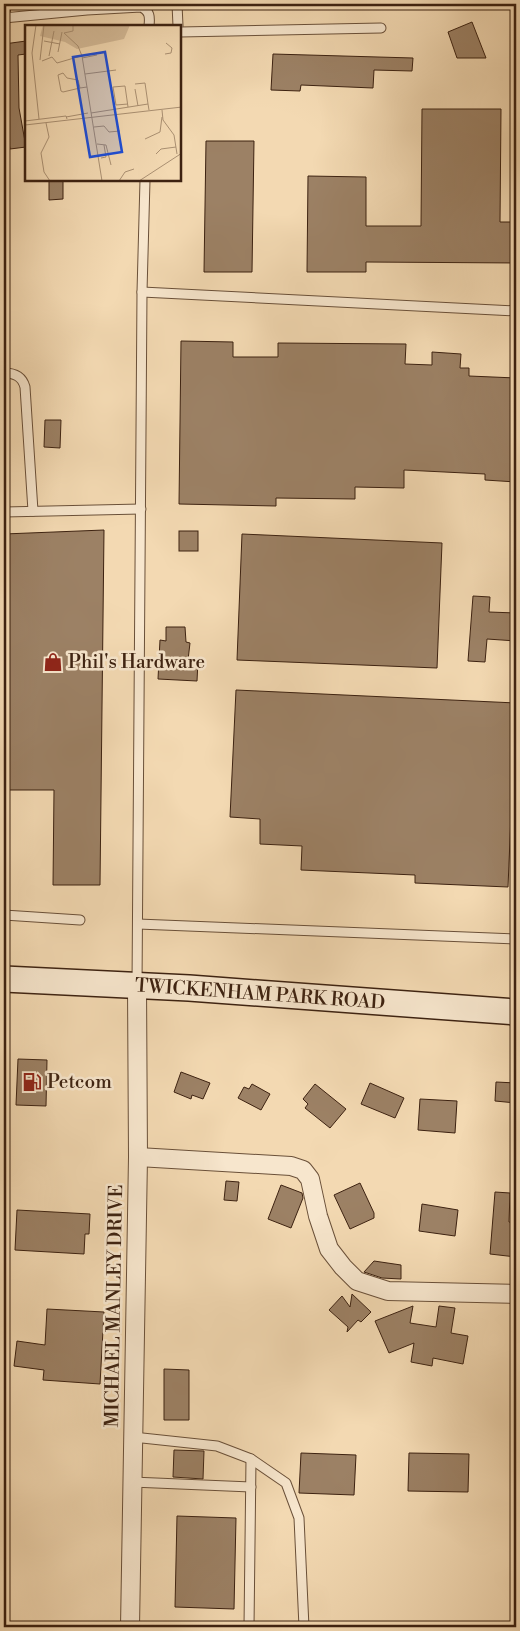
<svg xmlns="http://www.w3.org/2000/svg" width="520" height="1631" viewBox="0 0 520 1631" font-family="'Libre Bodoni',serif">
<rect width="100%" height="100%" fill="#f3d9b2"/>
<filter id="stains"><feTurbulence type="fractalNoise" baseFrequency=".004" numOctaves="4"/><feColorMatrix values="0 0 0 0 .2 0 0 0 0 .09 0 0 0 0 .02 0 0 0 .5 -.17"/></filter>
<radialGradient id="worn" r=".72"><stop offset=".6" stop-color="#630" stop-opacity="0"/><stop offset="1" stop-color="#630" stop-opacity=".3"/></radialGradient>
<g fill="#9c8165" stroke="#3d2211">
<polygon points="472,22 486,58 457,58 448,32"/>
<polygon points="26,41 26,54 18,55 19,108 26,147 10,149 4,110 4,72 7,72 4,44"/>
<polygon points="273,54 413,58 412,71 374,70 373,88 301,85 300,91 271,90"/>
<polygon points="422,109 501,109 500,222 516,222 516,263 366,262 366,272 307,272 308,176 366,177 366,226 421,226"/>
<polygon points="206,141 254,141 252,272 204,272"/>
<polygon points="49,180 63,180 63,199 49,200"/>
<polygon points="181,341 233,342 233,357 278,357 278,343 406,344 405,364 432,365 432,352 461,354 460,368 469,368 469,376 516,378 516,482 485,480 485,474 404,470 404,488 355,487 355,499 276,498 276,506 179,504"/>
<polygon points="45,420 61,420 60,448 44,447"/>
<polygon points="104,530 100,885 53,885 54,790 4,790 4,534"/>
<rect x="179" y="531" width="19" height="20"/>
<polygon points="242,534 442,543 437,668 237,660"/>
<polygon points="473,596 490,597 489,612 516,613 516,641 487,639 485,662 468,661"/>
<polygon points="166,627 185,627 186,642 190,643 188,660 198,661 197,681 158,679 160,640 166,641"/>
<polygon points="236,690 516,703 516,791 512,791 508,887 415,883 415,875 301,870 302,846 260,844 260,819 230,817"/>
<polygon points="18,1059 47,1060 46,1106 16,1105"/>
<polygon points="181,1072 210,1083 203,1099 192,1095 191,1099 174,1092"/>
<polygon points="496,1082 516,1083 516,1103 495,1101"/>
<polygon points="370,1083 404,1098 395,1118 361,1104"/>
<polygon points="252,1084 270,1094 261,1110 238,1098 244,1087 249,1089"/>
<polygon points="315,1084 346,1109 330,1128 305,1108 308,1104 303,1099"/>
<polygon points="420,1099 457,1101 455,1133 418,1130"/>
<polygon points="226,1181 239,1182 237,1201 224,1200"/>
<polygon points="360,1183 374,1213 374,1218 350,1229 334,1195"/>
<polygon points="281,1185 302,1193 303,1198 291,1228 268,1219"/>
<polygon points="495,1192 510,1193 509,1222 516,1223 516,1257 490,1254"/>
<polygon points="422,1204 458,1210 455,1236 419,1231"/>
<polygon points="17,1210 90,1214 89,1234 85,1234 84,1254 15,1250"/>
<polygon points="374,1261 401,1265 401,1279 382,1278 364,1272"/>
<polygon points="352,1294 371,1312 361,1322 358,1320 347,1332 348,1327 329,1310 342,1296 350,1307"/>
<polygon points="413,1306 410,1323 436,1327 439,1306 455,1308 451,1333 468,1336 463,1364 433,1358 432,1366 411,1362 414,1343 389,1353 375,1321"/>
<polygon points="47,1309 104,1312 100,1384 43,1380 44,1370 14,1366 17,1341 45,1345"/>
<polygon points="164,1369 189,1370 189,1420 164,1420"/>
<polygon points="174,1450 204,1451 203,1479 173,1477"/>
<polygon points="301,1453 356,1455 354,1495 299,1493"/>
<polygon points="409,1453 469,1454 468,1492 408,1491"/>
<polygon points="177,1516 236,1518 234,1609 175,1607"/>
</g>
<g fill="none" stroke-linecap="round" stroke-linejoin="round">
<g stroke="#6a5039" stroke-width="11">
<g id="service">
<polyline points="5,4 6,18"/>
<polyline points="177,4 178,26"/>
<path d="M4,18L87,10L141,7C150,11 150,17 149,26"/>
<polyline points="180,32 381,28"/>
<polyline points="142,292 516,311"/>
<path d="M4,373C14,373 22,376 25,387L33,511"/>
<polyline points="4,512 141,509"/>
<polyline points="4,915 80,920"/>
<polyline points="138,924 516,939"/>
<polyline points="137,985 142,292 145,180"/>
<polyline points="133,1437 217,1446 251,1459 286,1483 299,1518 304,1627"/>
<polyline points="132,1482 251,1487"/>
<polyline points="249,1627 251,1459"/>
</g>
</g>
<g stroke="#6a5039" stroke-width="20">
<g id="minor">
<polyline points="138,1157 291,1166 303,1170 310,1179 318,1216 329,1249 343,1267 357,1281 388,1291 516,1294"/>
<polyline points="130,1627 138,1157 137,986"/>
</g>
</g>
<g stroke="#3d2211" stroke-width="28">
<polyline id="secondary" points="4,979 189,988 516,1012"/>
</g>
<use href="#service" stroke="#f7e6cd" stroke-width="9"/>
<use href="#minor" stroke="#f7e6cd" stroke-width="18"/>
<use href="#secondary" stroke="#f7e6cd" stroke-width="25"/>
</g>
<defs>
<g id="shop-bare" transform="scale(1.5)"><path d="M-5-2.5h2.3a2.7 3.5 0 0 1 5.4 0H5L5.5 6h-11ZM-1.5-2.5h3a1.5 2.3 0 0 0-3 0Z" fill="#8f2418" stroke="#f7e6cd" stroke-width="2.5" paint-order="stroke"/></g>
<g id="fuel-bare" transform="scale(1.5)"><path d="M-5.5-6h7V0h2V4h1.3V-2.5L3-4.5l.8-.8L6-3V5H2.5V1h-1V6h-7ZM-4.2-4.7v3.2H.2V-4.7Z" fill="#8f2418" stroke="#f7e6cd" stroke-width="2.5" paint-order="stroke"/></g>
</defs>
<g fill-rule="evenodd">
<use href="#shop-bare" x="53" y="662"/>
<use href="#fuel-bare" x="32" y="1082"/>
</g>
<g text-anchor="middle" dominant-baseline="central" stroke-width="5" stroke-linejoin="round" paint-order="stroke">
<g font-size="19" fill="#3d2211" stroke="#f7e6cd" text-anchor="start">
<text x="68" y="662">Phil's Hardware</text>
<text x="47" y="1082">Petcom</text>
</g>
<g font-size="19" fill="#3d2211" stroke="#f7e6cd">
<text transform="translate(260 994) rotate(4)">TWICKENHAM PARK ROAD</text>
<text transform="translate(114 1306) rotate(-89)">MICHAEL MANLEY DRIVE</text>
</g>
</g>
<g transform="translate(25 25)">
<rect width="156" height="156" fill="#f3d9b2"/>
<path d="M18,0H105L99,14L52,24L40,17L15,11Z" fill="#d4ba97"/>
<path fill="none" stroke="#aa9072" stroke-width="1" d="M11,0L7,28L14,94M48,1V6L39,8L53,21L57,31L77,156M19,16L35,19M33,27L37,7M140,29L146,28L147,23L141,18M24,31L29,6M57,33L72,30M15,35L19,0M17,36L27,32L32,38L56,31M60,49L91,45M110,59L120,58L123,79M55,63L53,55L42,53L38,48L33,50L36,66L38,67L55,63L62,62M110,64L113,81M103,79L91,80L88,62L100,61L103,82M137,85L138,95L149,110L152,129M66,88L123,79L124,85M41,92L63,88M0,96L41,91L42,94M21,98L24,112L16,128L19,147L25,156M0,100L157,82M69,102L79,101L84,107L95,106M120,114L135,107L137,92M72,119L81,120L86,140M131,129L136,124L151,122M76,133L81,132L79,120M94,156L100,147L109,144M114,156L157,128"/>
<path fill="#1d4ed8" fill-opacity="0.15" stroke="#1d4ed8" stroke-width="2.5" d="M80,27L97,127L65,132L48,32Z"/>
<rect width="156" height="156" fill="none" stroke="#3d2211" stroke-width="2.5"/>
</g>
<rect width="520" height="1631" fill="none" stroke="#f3d9b2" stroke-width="20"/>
<rect x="5" y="5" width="510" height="1621" fill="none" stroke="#3d2211" stroke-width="2.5"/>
<rect x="10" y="10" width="500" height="1611" fill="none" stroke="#3d2211"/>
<rect width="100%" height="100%" filter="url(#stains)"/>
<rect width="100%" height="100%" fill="url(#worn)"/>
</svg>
